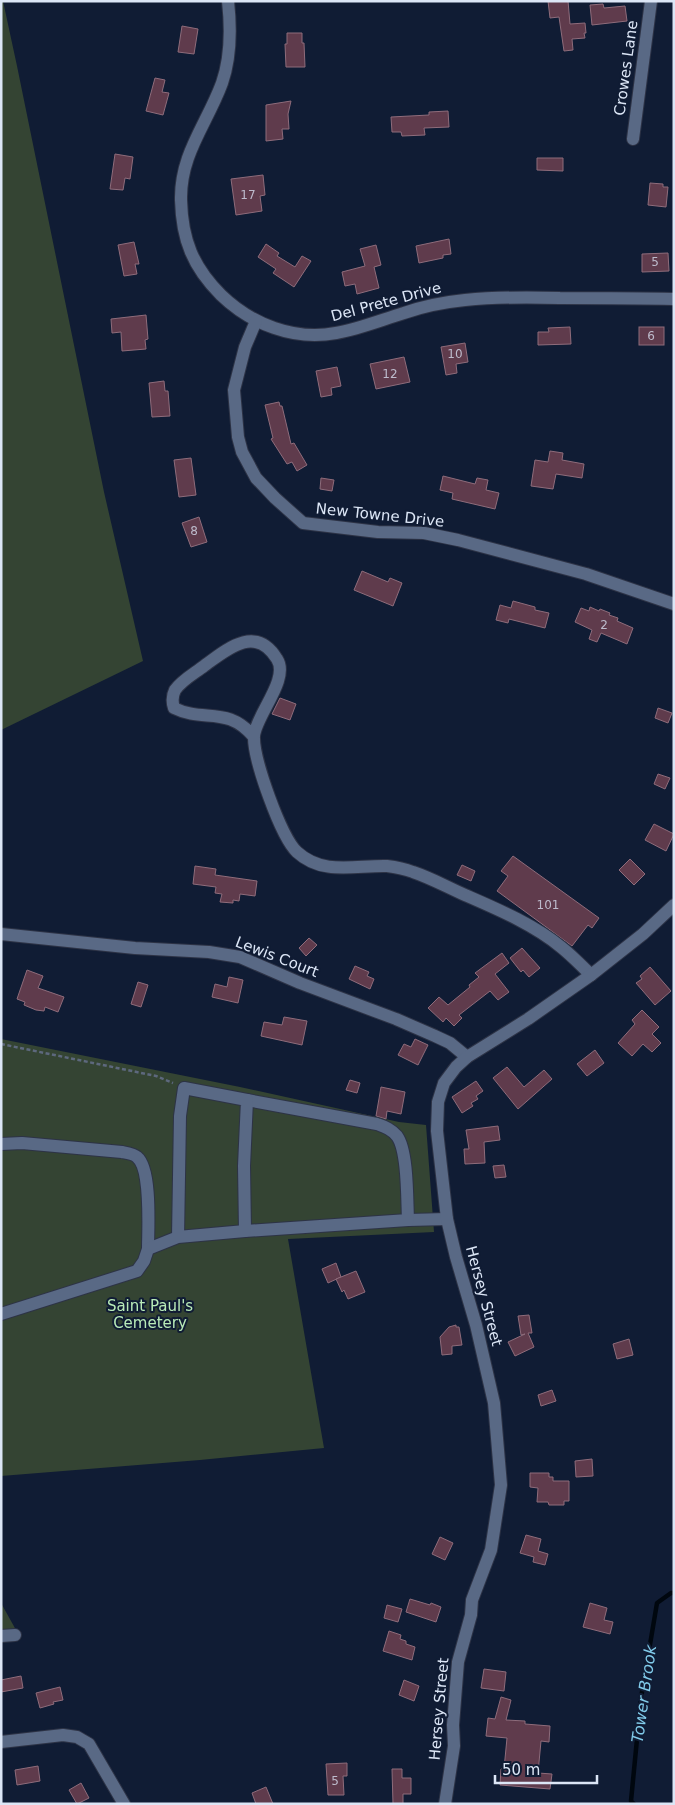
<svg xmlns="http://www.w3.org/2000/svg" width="675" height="1805" viewBox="0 0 675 1805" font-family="'DejaVu Sans',sans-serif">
<rect width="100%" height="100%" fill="#101c34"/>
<g fill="#344433">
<polygon points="1,1 3,1 17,66 104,492 143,661 1,730"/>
<polygon points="1,1039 240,1087 399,1122 426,1125 434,1232 288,1239 324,1448 200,1460 1,1476"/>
<polygon points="1,1603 21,1639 1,1643"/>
</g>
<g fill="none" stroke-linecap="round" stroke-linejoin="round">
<polyline stroke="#00070f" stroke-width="4.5" points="634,1804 631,1801 641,1698 657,1603 671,1593 674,1593"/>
</g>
<g fill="#5f3b4c" stroke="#8e6c7b">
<polygon points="548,1 568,1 570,24 585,23 586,33 584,33 585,38 572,39 573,50 564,51 559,17 550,18"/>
<polygon points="603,4 604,8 625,6 627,21 592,25 590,5"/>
<polygon points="182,26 198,29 194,54 178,52"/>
<polygon points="287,33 302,33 302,43 304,43 305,67 286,67 285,44 287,44"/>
<polygon points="155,78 165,80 162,92 169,93 163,115 146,111"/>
<polygon points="291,101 288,114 289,129 282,129 283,139 266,141 266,105"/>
<polygon points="448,111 449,127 424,128 425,135 402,136 401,132 392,132 391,117 429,115 429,112"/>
<polygon points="115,154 133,157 130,179 125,178 123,190 110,189"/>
<polygon points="537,158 563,158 563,171 537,170"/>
<polygon points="263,175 265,195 260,196 262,211 236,215 231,179"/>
<polygon points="650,183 663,184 663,187 668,187 666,207 648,205"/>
<polygon points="449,239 451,254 443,255 443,258 419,263 416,246"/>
<polygon points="134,242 139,264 135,264 137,274 124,276 118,245"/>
<polygon points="266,244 279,253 277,256 295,267 302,256 311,261 294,287 273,273 276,269 258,257"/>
<polygon points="376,245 381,265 374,267 379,288 357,294 355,284 345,286 342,272 365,266 360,249"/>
<polygon points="668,253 669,271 642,272 642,254"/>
<polygon points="146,315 148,339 145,340 146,349 122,351 121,332 112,333 111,319"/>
<polygon points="570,327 571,344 538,345 538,332 549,332 548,328"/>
<rect x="639" y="327" width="25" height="18"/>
<polygon points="465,343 468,362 456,364 457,373 446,375 441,347"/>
<polygon points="404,357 410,382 376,389 370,364"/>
<polygon points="337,367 341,386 331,388 332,395 321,397 316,371"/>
<polygon points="164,381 165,391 168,391 170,416 152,417 149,383"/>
<polygon points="279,402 280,406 282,406 291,444 294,443 307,465 297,471 292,462 287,464 271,439 273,438 265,405"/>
<polygon points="550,451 563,453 562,460 584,464 582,478 556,474 553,489 531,486 535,460 548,462"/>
<polygon points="191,458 196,495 179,497 174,460"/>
<polygon points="443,476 475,484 477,478 488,480 486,490 499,493 495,509 452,499 453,493 440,490"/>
<polygon points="321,478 334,480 332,491 320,489"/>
<polygon points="199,517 207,542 191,547 182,523"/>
<polygon points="362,571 388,582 390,578 402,583 393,606 354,590"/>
<polygon points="513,601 535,607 535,610 549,613 545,628 509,619 508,623 496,620 500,605 511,608"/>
<polygon points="590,607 599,611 600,609 610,613 609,615 618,618 617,621 633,628 627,644 601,633 597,642 589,639 592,630 575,622 581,608 589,611"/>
<polygon points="280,698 296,704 290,720 272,714"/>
<polygon points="658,708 672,713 668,723 655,718"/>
<polygon points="658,774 670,778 665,789 654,784"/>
<polygon points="654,824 674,834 666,851 645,840"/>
<polygon points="513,856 599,918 592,928 588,925 572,946 497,891 508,876 501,871"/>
<polygon points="630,859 645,874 634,885 619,870"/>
<polygon points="462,865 475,871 471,881 457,875"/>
<polygon points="195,866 216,869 215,875 257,881 255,896 240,894 239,901 233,900 233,903 220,902 222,894 215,893 216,887 193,884"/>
<polygon points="309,938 317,945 306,956 299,948"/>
<polygon points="522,948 540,968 529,977 523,970 521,972 510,958"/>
<polygon points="502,953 509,963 495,974 509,992 498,1000 490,991 459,1015 462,1018 454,1026 446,1018 443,1022 428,1008 439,997 448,1005 470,987 469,985 479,977 475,973"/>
<polygon points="355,966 369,972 367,976 374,979 370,989 349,979"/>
<polygon points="650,967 671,991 655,1005 636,983 642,979 640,976"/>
<polygon points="27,970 43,976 38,988 64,997 58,1012 45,1007 44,1011 36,1010 24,1005 25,1002 17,999"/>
<polygon points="229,977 243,980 238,1003 212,997 215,984 227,987"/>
<polygon points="138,982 148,985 141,1007 131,1004"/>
<polygon points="642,1010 659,1027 652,1034 661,1043 652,1052 643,1044 632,1056 618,1043 635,1024 632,1020"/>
<polygon points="284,1017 307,1021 302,1045 261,1036 264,1022 282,1025"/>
<polygon points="415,1039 428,1045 418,1065 398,1055 404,1044 411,1047"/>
<polygon points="595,1050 604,1063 587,1076 577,1064"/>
<polygon points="507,1067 524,1087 544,1070 552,1079 518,1109 493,1078"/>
<polygon points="350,1080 360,1083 357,1093 346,1090"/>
<polygon points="476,1081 483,1091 476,1096 478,1099 471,1103 473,1106 462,1113 452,1097"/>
<polygon points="381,1087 405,1092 401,1114 387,1111 386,1119 376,1116"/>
<polygon points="498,1126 500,1140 484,1142 485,1163 465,1164 464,1149 469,1149 466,1130"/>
<polygon points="504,1165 506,1177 495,1178 493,1166"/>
<polygon points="336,1263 341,1277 328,1283 322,1269"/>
<polygon points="356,1271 365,1292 348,1299 344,1290 342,1292 336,1279"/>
<polygon points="529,1315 532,1333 528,1333 534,1347 515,1356 508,1342 525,1334 521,1335 518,1316"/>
<polygon points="456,1325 456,1327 459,1327 462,1345 452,1346 452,1354 442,1355 440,1337 449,1327"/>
<polygon points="629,1339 633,1355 617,1359 613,1344"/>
<polygon points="552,1390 556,1401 541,1406 538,1395"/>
<polygon points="592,1459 593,1476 576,1477 575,1461"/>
<polygon points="530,1473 549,1473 549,1477 553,1477 553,1481 569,1481 569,1501 564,1501 564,1505 549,1505 548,1502 537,1502 538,1488 530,1487"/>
<polygon points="526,1535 541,1539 538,1551 548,1554 545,1565 533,1562 534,1557 520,1553"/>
<polygon points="440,1537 453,1543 445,1560 432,1554"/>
<polygon points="410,1599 430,1605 431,1603 441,1607 436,1622 406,1612"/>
<polygon points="590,1603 607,1608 604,1620 613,1622 610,1634 583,1627"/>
<polygon points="387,1605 402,1609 398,1622 384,1618"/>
<polygon points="389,1631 401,1635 400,1639 406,1641 406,1644 415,1647 412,1660 383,1651"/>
<polygon points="484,1669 506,1672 504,1691 481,1688"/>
<polygon points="21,1676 23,1688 1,1692 1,1680"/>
<polygon points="404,1680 419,1686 414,1701 399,1695"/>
<polygon points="60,1687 63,1700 53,1702 54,1704 40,1708 36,1693"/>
<polygon points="501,1697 511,1700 506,1720 525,1721 525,1724 550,1726 549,1742 541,1741 538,1773 552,1774 550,1789 500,1785 501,1769 504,1769 507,1738 486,1736 488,1718 495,1719"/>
<polygon points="347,1763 347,1776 343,1776 344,1795 328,1795 326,1764"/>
<polygon points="38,1766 40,1781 17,1785 15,1770"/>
<polygon points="392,1769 402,1769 402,1778 411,1778 411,1794 403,1794 403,1804 393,1804"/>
<polygon points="81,1783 89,1798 77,1804 69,1790"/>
<polygon points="266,1787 273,1804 256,1804 252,1793"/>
</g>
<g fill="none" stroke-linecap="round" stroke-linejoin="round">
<g stroke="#2d3346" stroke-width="14">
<g id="minor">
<path d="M228,1C231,28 231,57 222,83C207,124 180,154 181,200C182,240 193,267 221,295C251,324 294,341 336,333C359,329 381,320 404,313C424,306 445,302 465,300C497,297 528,297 560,298C598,298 636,298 674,299"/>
<polyline points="633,139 651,1"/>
<polyline points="256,321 245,347 234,390 238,437 242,452 256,478 275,498 303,523 378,532 424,533 458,540 586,574 674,604"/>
<path d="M254,737C227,705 204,723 174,708C172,702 172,696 175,690C182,680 195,673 204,666C227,649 256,624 277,659C290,679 256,715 254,736C253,759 281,837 297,852C323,876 356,865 387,866C396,867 405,869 413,872C431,878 447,887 465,895C497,909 533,924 561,947C571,955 581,965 591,975"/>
<polyline points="1,934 135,948 209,952 240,957 300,983 396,1019 435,1036 450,1043 467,1057"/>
<path d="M1,1144L22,1143L122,1152C127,1153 134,1154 137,1157C152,1169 148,1230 148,1249"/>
<polyline points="408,1220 447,1219"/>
<path d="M245,1231L408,1220C407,1200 408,1151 397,1136C391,1129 385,1127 377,1124L247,1100"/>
<polyline points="1,1314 137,1271 144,1261 148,1249 178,1237 245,1231 244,1166 247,1100 184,1088 180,1116 178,1237"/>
<polyline points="1,1636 15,1635"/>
<polyline points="1,1742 63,1735 77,1737 89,1744 124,1804"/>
<polyline points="445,1804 454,1746 453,1725 458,1662 471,1615 472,1600 491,1550 501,1485 494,1403 476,1325 456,1257 447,1219 437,1131 438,1102 444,1083 456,1067 467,1057 528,1019 591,975 643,934 674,905"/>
</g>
</g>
<polyline stroke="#5d687d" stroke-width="2.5" stroke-dasharray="4 2.5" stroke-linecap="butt" points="1,1044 156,1076 173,1083"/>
<use href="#minor" stroke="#596985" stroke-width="12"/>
</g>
<g text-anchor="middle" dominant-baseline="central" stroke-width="4" stroke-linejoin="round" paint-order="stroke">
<g font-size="12" fill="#bdbbcc">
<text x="248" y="195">17</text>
<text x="655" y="262">5</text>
<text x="651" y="336">6</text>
<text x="455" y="354">10</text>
<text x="390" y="374">12</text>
<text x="194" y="531">8</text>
<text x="604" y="625">2</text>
<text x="548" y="905">101</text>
<text x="335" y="1781">5</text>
</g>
<g font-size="15" fill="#dce6f6" stroke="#101c34">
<text transform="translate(626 68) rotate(-82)">Crowes Lane</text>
<text transform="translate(386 302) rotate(-15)">Del Prete Drive</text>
<text transform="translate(380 515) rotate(6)">New Towne Drive</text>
<text transform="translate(277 957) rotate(21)">Lewis Court</text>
<text transform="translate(484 1296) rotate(75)">Hersey Street</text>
<text transform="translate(439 1709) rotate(-85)">Hersey Street</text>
</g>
<g font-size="15" fill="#b9ebb8" stroke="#101c34">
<text x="150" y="1306">Saint Paul's<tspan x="150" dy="17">Cemetery</tspan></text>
</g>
<g font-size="16" font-style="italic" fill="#81cbea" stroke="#101c34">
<text transform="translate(644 1694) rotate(-82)">Tower Brook</text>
</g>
</g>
<rect width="675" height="1805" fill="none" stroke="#dce6f6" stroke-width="5"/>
<path d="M495 1775v8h102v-8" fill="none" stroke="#dce6f6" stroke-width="2.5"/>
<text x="502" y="1775" font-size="15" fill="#dce6f6" stroke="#101c34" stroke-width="4" paint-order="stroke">50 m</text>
</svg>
